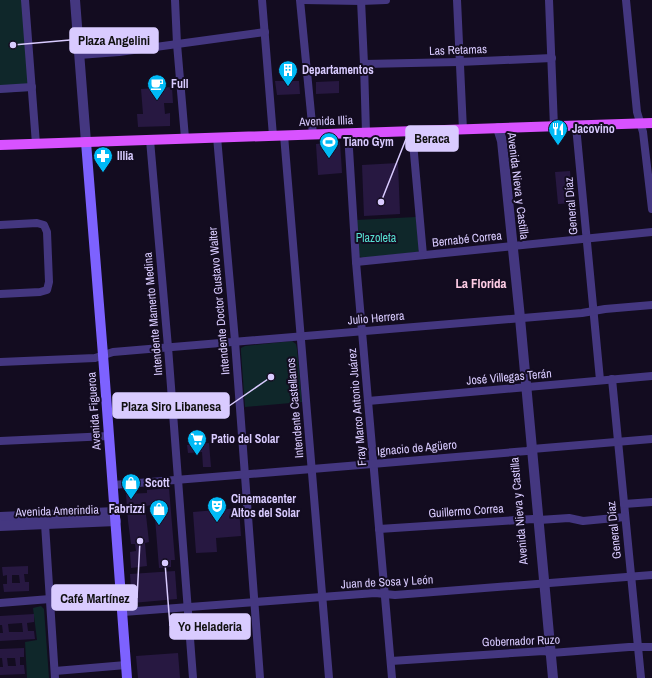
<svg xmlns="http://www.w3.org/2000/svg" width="652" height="678" viewBox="0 0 652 678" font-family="'Archivo Narrow',sans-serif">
<rect width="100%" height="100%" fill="#130c20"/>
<g fill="#0f272a">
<polygon points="0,0 22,0 29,91 0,93"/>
<polygon points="416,217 419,249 418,252 363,258 359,256 356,220"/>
<polygon points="292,341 296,344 297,349 302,402 245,407 241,352 241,348 245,346"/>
<polygon points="41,606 44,609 49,678 27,678 25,642 37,640 33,608"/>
</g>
<g fill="#271841" fill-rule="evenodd">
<polygon points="275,81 299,81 300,94 277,95"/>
<polygon points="339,81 339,93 316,94 316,82"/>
<polygon points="172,87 173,103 164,103 165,114 170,113 170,126 138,127 137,114 143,114 141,89"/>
<polygon points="340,142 342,173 318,175 316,144"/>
<polygon points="398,163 400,214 364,216 362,165"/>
<polygon points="570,171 573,203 558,204 555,172"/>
<polygon points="209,443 211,467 203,467 202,452 188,453 187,445"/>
<polygon points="169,488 175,560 171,560 171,567 159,568 154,505 145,506 149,542 145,543 147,566 131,568 130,552 136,551 135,544 131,544 128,521 126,494 147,493 147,490"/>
<polygon points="239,508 241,536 216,538 217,552 196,553 193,512"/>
<path d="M28,566V574H24L25,582H29V591L4,592L3,584H7V575L3,576L2,567ZM12,575H19L20,583H12Z"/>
<polygon points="175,571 177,599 132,603 130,574"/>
<path d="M34,614V622L27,623L28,631H34L35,639L0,641V633H3L2,625H0V616ZM22,623L23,632H9L8,624Z"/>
<path d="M24,648V657H20V665H24L25,674L0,675V667H3L2,658H0V649ZM7,658H15L16,666H8Z"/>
<polygon points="178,653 180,678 138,678 136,656"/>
</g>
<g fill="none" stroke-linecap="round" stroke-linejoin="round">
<g stroke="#443780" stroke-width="8">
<polyline points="25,0 36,144"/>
<polyline points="175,0 177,44 185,138"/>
<polyline points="262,0 273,136"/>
<polyline points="300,0 313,134"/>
<polyline points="303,0 361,1 386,0"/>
<polyline points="361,0 364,64 366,133"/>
<polyline points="457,0 463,130"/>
<polyline points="549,0 554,127"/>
<polyline points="626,0 637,112 643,132 652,209"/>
<polyline points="79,55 119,52 265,32"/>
<polyline points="364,64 459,62 552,58"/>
<polyline points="0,89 32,87"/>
<polyline points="576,126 600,380"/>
<polyline points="412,131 423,255"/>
<polyline points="348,133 356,262 392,678"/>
<polyline points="284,135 329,678"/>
<polyline points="217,137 235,341 260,678"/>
<polyline points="150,140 168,347 193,678"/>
<polyline points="0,225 37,223 44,225 47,232 49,282 47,290 40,292 0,294"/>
<polyline points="356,262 652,232"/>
<polyline points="0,362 95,358 113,352 582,313 605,309 652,305"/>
<polyline points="612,379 641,678"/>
<polyline points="368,401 652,376"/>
<polyline points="0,441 109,436"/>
<polyline points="113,485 312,469 527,451 532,449 652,439"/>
<polyline points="624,504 652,502"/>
<polyline points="45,524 55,678"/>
<polyline points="379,529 533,519 539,520 569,518 583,521 625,517"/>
<polyline points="0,603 50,599"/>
<polyline points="123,612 375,593 395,595 652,575"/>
<polyline points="391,661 544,651 551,653 629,647 652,647"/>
<polyline points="55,671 126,665"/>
</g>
<g stroke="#443780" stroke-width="10">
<polyline points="75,0 86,142"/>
<polyline points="498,128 502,141 520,318 553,678"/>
<polyline points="0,517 115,512"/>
<polyline points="0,526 116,521"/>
</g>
<polyline stroke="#7d62ff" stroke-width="10" points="86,142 103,355 127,678"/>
<polyline stroke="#d852ff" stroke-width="10" points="0,145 652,123"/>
</g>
<defs>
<g id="building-pin" transform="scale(1)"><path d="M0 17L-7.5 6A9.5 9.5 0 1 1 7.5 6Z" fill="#00baf6" stroke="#130c20"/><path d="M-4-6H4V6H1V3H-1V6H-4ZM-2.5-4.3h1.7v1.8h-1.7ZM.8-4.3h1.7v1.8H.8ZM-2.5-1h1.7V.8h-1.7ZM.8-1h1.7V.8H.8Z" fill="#fff"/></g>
<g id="cafe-pin" transform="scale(1)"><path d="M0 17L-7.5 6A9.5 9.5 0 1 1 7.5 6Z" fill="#00baf6" stroke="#130c20"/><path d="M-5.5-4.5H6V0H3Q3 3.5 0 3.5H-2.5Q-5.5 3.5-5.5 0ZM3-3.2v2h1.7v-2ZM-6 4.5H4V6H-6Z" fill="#fff"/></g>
<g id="restaurant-pin" transform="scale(1)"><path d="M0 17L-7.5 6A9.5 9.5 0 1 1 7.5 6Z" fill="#00baf6" stroke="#130c20"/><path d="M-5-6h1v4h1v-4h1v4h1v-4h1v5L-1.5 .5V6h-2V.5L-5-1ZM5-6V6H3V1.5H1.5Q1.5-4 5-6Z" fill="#fff"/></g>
<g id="stadium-pin" transform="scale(1)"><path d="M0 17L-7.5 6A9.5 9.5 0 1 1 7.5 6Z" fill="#00baf6" stroke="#130c20"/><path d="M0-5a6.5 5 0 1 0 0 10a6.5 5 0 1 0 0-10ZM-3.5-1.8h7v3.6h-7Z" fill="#fff"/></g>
<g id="pharmacy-pin" transform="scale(1)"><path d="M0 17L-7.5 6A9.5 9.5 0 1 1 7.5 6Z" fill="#00baf6" stroke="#130c20"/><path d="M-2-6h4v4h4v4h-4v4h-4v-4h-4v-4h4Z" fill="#fff"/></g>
<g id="supermarket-pin" transform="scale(1)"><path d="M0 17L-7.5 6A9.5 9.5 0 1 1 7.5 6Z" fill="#00baf6" stroke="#130c20"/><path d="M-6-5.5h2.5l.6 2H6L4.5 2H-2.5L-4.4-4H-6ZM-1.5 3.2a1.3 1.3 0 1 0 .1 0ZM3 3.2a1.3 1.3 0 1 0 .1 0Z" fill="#fff"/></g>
<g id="shop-pin" transform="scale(1)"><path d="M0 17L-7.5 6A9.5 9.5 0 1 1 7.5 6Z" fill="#00baf6" stroke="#130c20"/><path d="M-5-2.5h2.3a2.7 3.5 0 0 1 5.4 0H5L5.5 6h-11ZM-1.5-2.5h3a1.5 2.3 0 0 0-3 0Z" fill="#fff"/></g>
<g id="theatre-pin" transform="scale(1)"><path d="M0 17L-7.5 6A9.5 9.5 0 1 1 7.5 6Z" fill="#00baf6" stroke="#130c20"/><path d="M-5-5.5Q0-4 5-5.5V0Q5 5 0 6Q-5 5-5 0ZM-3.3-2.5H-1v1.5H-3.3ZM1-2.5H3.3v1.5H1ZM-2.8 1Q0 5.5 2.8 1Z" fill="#fff"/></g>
</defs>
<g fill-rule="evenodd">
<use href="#building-pin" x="288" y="70"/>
<use href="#cafe-pin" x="157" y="84"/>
<use href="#restaurant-pin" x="558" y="129"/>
<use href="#stadium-pin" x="329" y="142"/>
<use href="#pharmacy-pin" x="103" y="156"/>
<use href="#supermarket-pin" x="197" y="439"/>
<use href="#shop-pin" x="131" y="483"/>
<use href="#theatre-pin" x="217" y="506"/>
<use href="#shop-pin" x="159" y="509"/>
</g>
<g text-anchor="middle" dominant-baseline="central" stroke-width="4" stroke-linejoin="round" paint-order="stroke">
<g font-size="12" fill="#d9cbff" stroke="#130c20">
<text transform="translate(458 50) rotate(-2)">Las Retamas</text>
<text transform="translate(326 121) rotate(-2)">Avenida Illia</text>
<text transform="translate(518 186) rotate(83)">Avenida Nieva y Castilla</text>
<text transform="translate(571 206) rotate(-95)">General Díaz</text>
<text transform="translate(467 239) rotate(-6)">Bernabé Correa</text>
<text transform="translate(219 301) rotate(-95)">Intendente Doctor Gustavo Walter</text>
<text transform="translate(153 314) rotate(-95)">Intendente Mamerto Medina</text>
<text transform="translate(376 318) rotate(-5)">Julio Herrera</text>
<text transform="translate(509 377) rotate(-5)">José Villegas Terán</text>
<text transform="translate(357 407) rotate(-95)">Fray Marco Antonio Juárez</text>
<text transform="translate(295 408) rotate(-95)">Intendente Castellanos</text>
<text transform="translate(94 411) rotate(-94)">Avenida Figueroa</text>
<text transform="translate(417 448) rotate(-5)">Ignacio de Agüero</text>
<text transform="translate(57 511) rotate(-2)">Avenida Amerindia</text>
<text transform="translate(466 511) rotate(-4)">Guillermo Correa</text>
<text transform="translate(519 511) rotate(-95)">Avenida Nieva y Castilla</text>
<text transform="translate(614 530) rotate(-96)">General Díaz</text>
<text transform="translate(387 582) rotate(-3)">Juan de Sosa y León</text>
<text transform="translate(521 641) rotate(-2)">Gobernador Ruzo</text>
</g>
<g font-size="12" font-weight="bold" fill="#d9cbff" stroke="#130c20" text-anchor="start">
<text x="302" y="70">Departamentos</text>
<text x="171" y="84">Full</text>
<text x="572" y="129">Jacovino</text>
<text x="343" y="142">Tiano Gym</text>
<text x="117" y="156">Illia</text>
<text x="211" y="439">Patio del Solar</text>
<text x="145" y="483">Scott</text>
<text x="231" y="499">Cinemacenter<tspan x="231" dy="14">Altos del Solar</tspan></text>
<text x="145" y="509" text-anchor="end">Fabrizzi</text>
</g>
<g font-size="12" fill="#57e0d1" stroke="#130c20">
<text x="376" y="238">Plazoleta</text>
</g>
<g font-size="13" font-weight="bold" fill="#ffcde6" stroke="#130c20">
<text x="481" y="283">La Florida</text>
</g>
</g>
<path fill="none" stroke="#d9cbff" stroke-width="1.5" d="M13 45L70 40M381 202L406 139M271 377L229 406M140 541L137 598M165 563L170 626"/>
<g fill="#d9cbff" stroke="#130c20" stroke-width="1.5">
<circle cx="13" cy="45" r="4"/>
<circle cx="381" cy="202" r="4"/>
<circle cx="271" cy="377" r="4"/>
<circle cx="140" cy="541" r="4"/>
<circle cx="165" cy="563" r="4"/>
</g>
<g fill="#d9cbff" stroke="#d9cbff" stroke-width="1.5">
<rect x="70" y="28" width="88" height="25" rx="4"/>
<rect x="406" y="126" width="52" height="25" rx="4"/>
<rect x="113" y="393" width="116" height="25" rx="4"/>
<rect x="52" y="585" width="85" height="25" rx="4"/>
<rect x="170" y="614" width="80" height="25" rx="4"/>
</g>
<g font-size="13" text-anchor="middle" font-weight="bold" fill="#111">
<text x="114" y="45">Plaza Angelini</text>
<text x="432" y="143">Beraca</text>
<text x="171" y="411">Plaza Siro Libanesa</text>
<text x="95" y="603">Café Martínez</text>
<text x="210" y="631">Yo Heladeria</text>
</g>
</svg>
